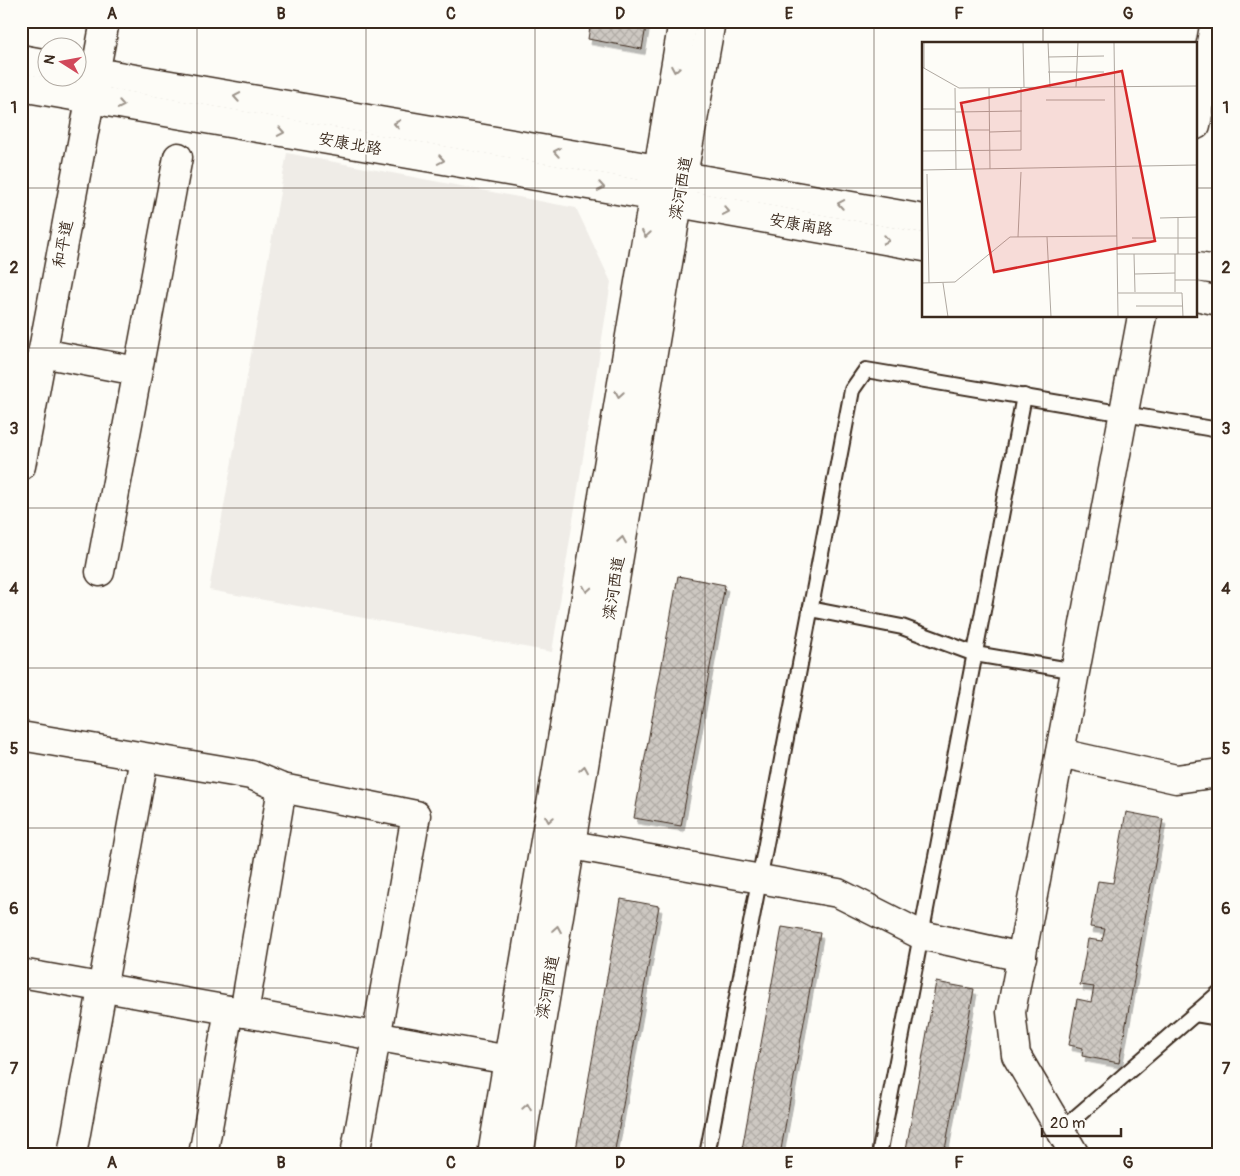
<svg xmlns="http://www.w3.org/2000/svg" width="1240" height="1176" viewBox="0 0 1240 1176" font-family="Pangolin,'LXGW WenKai TC',sans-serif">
<defs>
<pattern id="building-cross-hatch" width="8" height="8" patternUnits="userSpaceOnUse" patternTransform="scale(1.25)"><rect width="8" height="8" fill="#cdc8c2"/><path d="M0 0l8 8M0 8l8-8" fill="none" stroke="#b1aca6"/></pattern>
<filter id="shadow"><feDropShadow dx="3" dy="5.5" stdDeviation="0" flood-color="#0004"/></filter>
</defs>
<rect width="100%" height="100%" fill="#fdfcf7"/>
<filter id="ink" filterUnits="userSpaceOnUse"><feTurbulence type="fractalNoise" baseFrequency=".02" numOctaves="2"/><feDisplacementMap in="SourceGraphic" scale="10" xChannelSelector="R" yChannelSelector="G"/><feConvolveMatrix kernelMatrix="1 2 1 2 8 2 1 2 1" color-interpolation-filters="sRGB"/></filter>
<g filter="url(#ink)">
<polygon fill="#efece7" points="287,153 576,208 611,282 552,652 209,590"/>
<g fill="url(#building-cross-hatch)" stroke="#3b2a1e" filter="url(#shadow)">
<polygon points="591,21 647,21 642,49 588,39"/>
<polygon points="678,576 725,585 681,826 634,818"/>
<polygon points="1126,812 1163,819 1119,1063 1082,1056 1083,1048 1069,1045 1077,999 1091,1002 1094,987 1080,985 1088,939 1102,941 1105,929 1090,927 1098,881 1113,883"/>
<polygon points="621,899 659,906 614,1155 575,1155"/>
<polygon points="782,927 820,933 780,1155 741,1155"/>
<polygon points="936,982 974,989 944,1155 905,1155"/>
</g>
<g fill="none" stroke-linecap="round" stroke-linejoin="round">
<g stroke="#3b2a1e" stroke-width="18">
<g id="service">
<polyline points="810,609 902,627 975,654 1076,671"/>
<polyline points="1195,1014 1219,1018"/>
<polyline points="1061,1130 1219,993"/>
<polyline points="707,1155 852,390 866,370 1219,430"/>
<polyline points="879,1155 1024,396"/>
</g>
</g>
<g stroke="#3b2a1e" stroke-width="31">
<g id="minor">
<polyline points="1196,125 1215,21"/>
<polyline points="42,353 137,371"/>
<polyline points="21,466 105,21"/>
<polyline points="100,572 178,157"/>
<polyline points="21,736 251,775 282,788 244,1013"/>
<polyline points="1060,753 1176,779 1219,773"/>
<polyline points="282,788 416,815 355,1155"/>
<polyline points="572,845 838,893 921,935 1022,957"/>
<polyline points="21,973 509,1060"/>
<polyline points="72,1155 144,758"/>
<polyline points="203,1155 229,1010"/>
<polyline points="1075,1155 1016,1055 1011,1012 1142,316"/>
</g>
</g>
<g stroke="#3b2a1e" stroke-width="31">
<g id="secondary">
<polyline points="21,59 48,64"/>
<polyline points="78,69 657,169 683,176 924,219"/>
<polyline points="21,87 652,196 678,203 924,247"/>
<polyline points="1196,267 1219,270"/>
<polyline points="1196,296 1219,301"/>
</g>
</g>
<g stroke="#3b2a1e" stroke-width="31">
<g id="primary">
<polyline points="492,1155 683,21"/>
<polyline points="519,1155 678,203 711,21"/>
</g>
</g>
<use href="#service" stroke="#fdfcf7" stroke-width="14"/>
<use href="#minor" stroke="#fdfcf7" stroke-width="28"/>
<use href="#secondary" stroke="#fdfcf7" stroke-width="28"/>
<use href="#primary" stroke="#fdfcf7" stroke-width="28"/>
</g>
<defs><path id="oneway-chevron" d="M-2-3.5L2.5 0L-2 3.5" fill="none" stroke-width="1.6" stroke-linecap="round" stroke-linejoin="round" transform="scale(1.25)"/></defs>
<g stroke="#9c938a">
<use href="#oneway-chevron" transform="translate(675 69) rotate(100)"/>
<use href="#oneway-chevron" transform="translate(237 97) rotate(-170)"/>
<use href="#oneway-chevron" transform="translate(121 105) rotate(10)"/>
<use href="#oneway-chevron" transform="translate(397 124) rotate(-170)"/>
<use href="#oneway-chevron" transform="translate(281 132) rotate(10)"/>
<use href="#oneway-chevron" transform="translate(557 152) rotate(-170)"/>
<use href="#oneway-chevron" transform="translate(441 160) rotate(10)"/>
<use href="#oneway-chevron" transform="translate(601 187) rotate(10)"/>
<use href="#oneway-chevron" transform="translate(841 204) rotate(-170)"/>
<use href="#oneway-chevron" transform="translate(726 211) rotate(10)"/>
<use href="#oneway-chevron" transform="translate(646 234) rotate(99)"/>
<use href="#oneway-chevron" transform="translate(886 240) rotate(10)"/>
<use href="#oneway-chevron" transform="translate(619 394) rotate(99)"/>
<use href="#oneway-chevron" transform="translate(622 540) rotate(-81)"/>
<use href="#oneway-chevron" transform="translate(587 589) rotate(99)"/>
<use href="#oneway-chevron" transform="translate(584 769) rotate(-81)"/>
<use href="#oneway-chevron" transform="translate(549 819) rotate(99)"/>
<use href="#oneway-chevron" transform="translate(557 929) rotate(-80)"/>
<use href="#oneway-chevron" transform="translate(527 1107) rotate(-80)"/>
</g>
</g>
<path fill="none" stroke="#3b2a1e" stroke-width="1" stroke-opacity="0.55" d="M197,21V1155M366,21V1155M535,21V1155M705,21V1155M874,21V1155M1043,21V44M21,188H924M1196,188H1219M1043,316V1155M21,348H1219M21,508H1219M21,668H1219M21,828H1219M21,988H1219"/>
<g text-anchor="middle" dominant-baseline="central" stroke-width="4" stroke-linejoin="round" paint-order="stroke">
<g font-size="16" fill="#3b2a1e" stroke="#fdfcf7">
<text transform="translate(350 144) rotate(10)">安康北路</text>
<text transform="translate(681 188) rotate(-80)">滦河西道</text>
<text transform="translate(801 225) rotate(10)">安康南路</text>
<text transform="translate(63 244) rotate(-79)">和平道</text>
<text transform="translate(614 588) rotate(-81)">滦河西道</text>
<text transform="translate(548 987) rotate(-80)">滦河西道</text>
</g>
</g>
<g transform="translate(922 42)">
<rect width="275" height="275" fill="#fdfcf7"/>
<path fill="none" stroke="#afa8a0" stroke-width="1" d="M2,0V26M101,0L102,45M126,0L128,45M192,0L196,275M126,15L182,14M0,25L37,46L275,44M126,30H182M154,45L156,0M33,46L34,128M67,46L68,127M124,58H183M0,67H33M34,70L100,69M0,88H67M68,90L99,89V45M0,109L99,108V89M0,128L275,123M5,132L7,241M256,175V212M238,176L275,175M96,195L99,130M125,195L129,275M210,196H275M195,212H275M212,212L213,250M213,232L253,231M253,238H275M0,241L33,240L88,195L195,194M21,241L26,275M253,250V212M196,251H260L261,275M214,264H261"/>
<path fill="#d62828" fill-opacity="0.15" stroke="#d62828" stroke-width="2.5" d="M200,29L233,199L72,230L39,61Z"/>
<rect width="275" height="275" fill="none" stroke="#3b2a1e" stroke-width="2.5"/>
</g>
<rect width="1240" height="1176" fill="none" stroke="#fdfcf7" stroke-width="55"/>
<g transform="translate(62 62) rotate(281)"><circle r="24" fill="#fdfcf7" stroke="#afa8a0"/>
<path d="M0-4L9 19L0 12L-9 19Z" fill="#d1495b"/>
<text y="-8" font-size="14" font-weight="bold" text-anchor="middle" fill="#3b2a1e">N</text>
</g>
<path d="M1042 1128v8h79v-8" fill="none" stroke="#3b2a1e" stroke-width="2.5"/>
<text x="1050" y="1128" font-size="15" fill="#3b2a1e" stroke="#fdfcf7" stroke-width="4" paint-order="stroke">20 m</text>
<rect x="28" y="28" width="1184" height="1120" fill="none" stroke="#3b2a1e" stroke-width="2"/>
<g font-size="16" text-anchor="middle" font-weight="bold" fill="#3b2a1e">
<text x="112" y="19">A</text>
<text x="281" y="19">B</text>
<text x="451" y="19">C</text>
<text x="620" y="19">D</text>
<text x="789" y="19">E</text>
<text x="959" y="19">F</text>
<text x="1128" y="19">G</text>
<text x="14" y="113">1</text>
<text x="1226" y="113">1</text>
<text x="14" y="273">2</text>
<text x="1226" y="273">2</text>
<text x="14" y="434">3</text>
<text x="1226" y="434">3</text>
<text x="14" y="594">4</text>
<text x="1226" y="594">4</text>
<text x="14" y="754">5</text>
<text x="1226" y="754">5</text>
<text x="14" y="914">6</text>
<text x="1226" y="914">6</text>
<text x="14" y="1074">7</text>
<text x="1226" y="1074">7</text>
<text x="112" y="1168">A</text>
<text x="281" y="1168">B</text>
<text x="451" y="1168">C</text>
<text x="620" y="1168">D</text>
<text x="789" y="1168">E</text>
<text x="959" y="1168">F</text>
<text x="1128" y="1168">G</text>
</g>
</svg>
